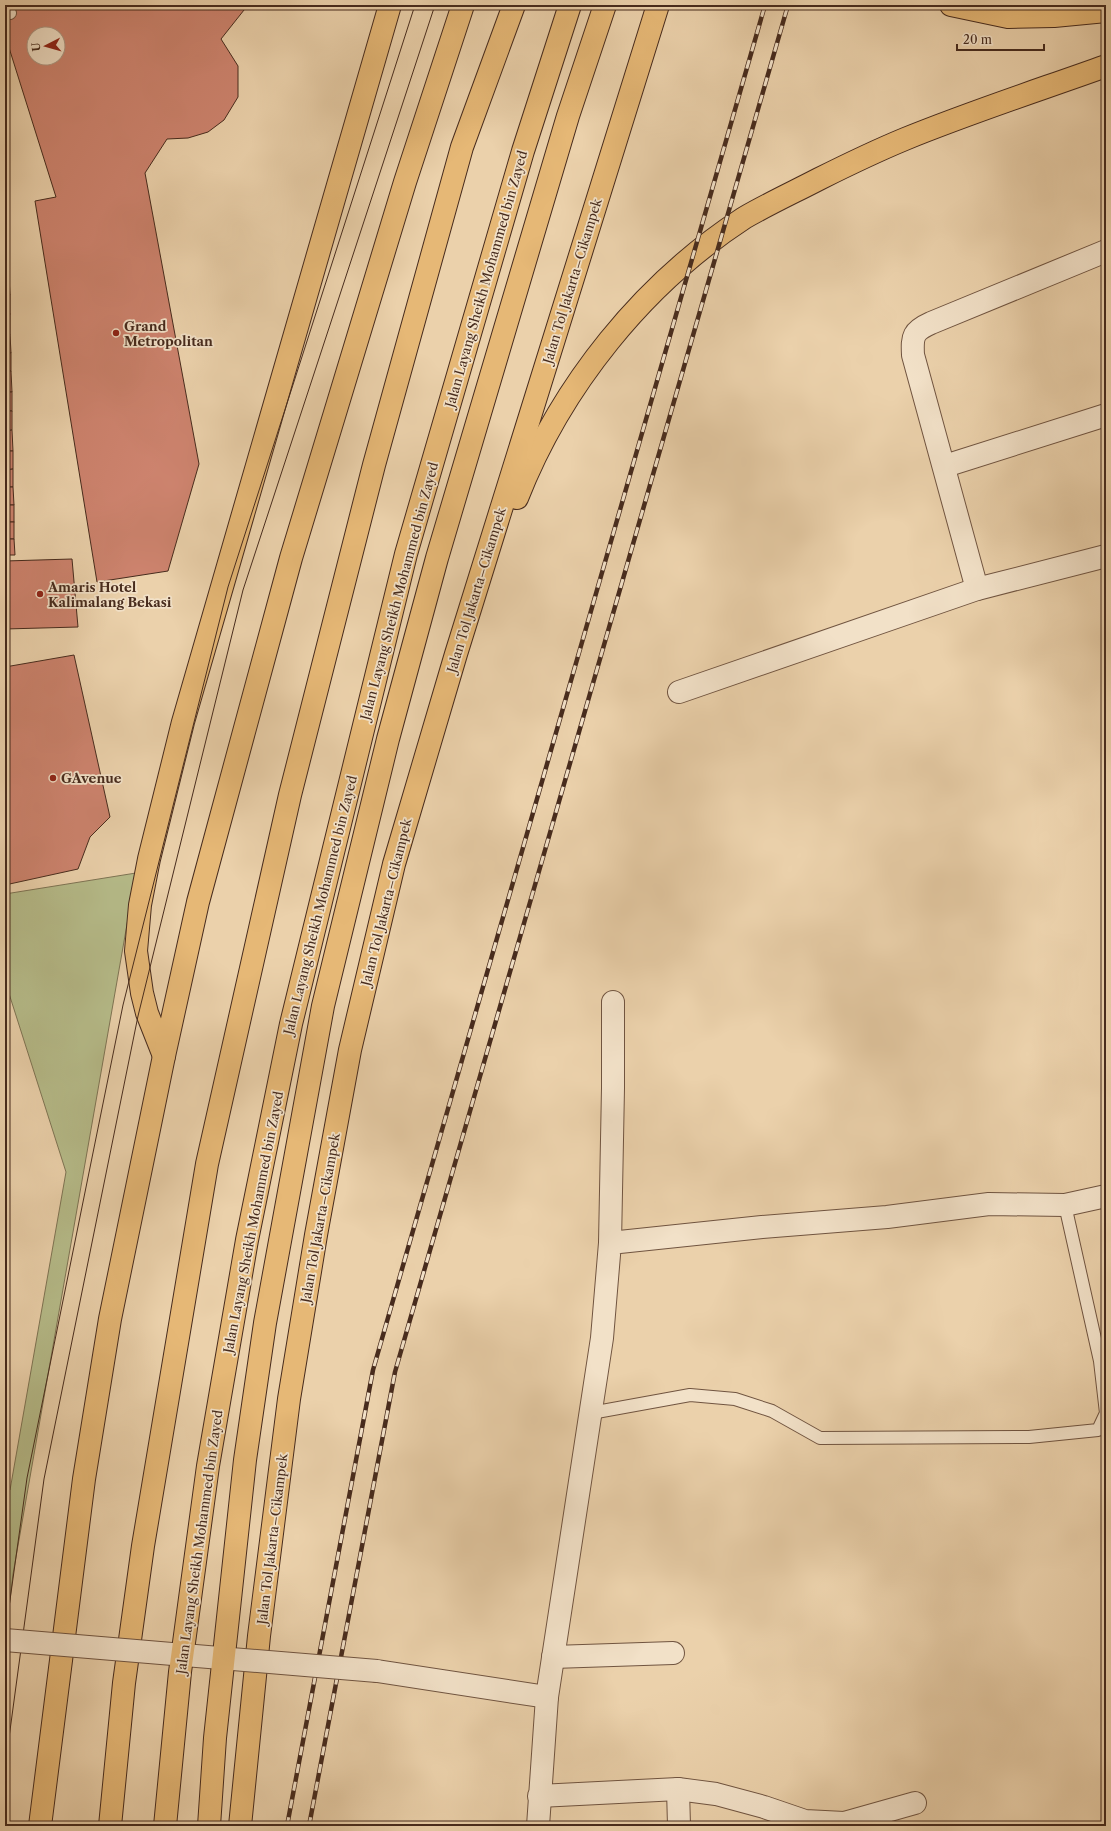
<svg xmlns="http://www.w3.org/2000/svg" width="1111" height="1831" viewBox="0 0 1111 1831" font-family="'Libre Caslon Text',serif">
<rect width="100%" height="100%" fill="#ebd1ab"/>
<filter id="stains"><feTurbulence type="fractalNoise" baseFrequency=".005" numOctaves="4"/><feColorMatrix values="0 0 0 0 .2 0 0 0 0 .09 0 0 0 0 .02 0 0 0 .5 -.17"/></filter>
<radialGradient id="worn" r=".72"><stop offset=".6" stop-color="#630" stop-opacity="0"/><stop offset="1" stop-color="#630" stop-opacity=".3"/></radialGradient>
<polygon fill="#b6bc8a" stroke="#7e7454" points="136,873 13,1574 5,1642 5,1491 10,1490 66,1172 5,981 5,894"/>
<g fill="#cd836e" stroke="#472b1d" fill-rule="evenodd">
<path d="M8,5H248L221,39L238,66V97L224,120L208,132L188,138L167,139L145,173L199,464L168,571L97,582L35,201L56,197L5,35L10,13ZM34,34H58V58H34Z"/>
<polygon points="5,168 7,168 8,187 5,187"/>
<rect x="5" y="187" width="3" height="17"/>
<rect x="5" y="204" width="3" height="17"/>
<polygon points="5,221 8,221 9,240 5,240"/>
<rect x="5" y="240" width="4" height="21"/>
<rect x="5" y="261" width="4" height="16"/>
<polygon points="5,277 9,277 10,295 5,295"/>
<rect x="5" y="295" width="5" height="19"/>
<rect x="5" y="314" width="5" height="20"/>
<polygon points="5,334 10,334 11,353 5,353"/>
<rect x="5" y="353" width="6" height="18"/>
<polygon points="5,371 11,371 12,392 5,392"/>
<rect x="5" y="392" width="7" height="19"/>
<polygon points="5,411 12,411 12,430 5,431"/>
<polygon points="12,430 13,451 5,451 5,431"/>
<polygon points="5,451 13,451 13,469 5,470"/>
<polygon points="13,469 13,487 5,487 5,470"/>
<polygon points="5,487 13,487 14,505 5,505"/>
<rect x="5" y="505" width="9" height="17"/>
<rect x="5" y="522" width="9" height="17"/>
<polygon points="5,539 14,539 15,555 5,555"/>
<polygon points="72,559 78,627 5,629 5,561"/>
<polygon points="74,655 110,817 90,837 78,869 5,885 5,667"/>
</g>
<g fill="none" stroke-linecap="round" stroke-linejoin="round">
<g stroke="#705440" stroke-width="14">
<g id="lane">
<polyline points="5,11 10,13"/>
<polyline points="591,1413 690,1395 735,1399 772,1411 820,1438 1029,1437 1098,1430 1106,1413 1100,1361 1065,1205"/>
</g>
</g>
<g stroke="#705440" stroke-width="24">
<g id="street">
<polyline points="945,466 1106,415"/>
<path d="M977,589L913,355C912,336 913,331 931,323L1106,251"/>
<polyline points="679,692 977,589 1106,556"/>
<polyline points="610,1243 613,1088 613,1002"/>
<polyline points="553,1657 673,1653"/>
<polyline points="377,1671 547,1697"/>
<polyline points="678,1789 679,1826"/>
<polyline points="539,1796 678,1789 716,1794 764,1807 805,1821 844,1823 915,1803"/>
<polyline points="538,1826 547,1697 602,1338 610,1243 762,1227 887,1217 989,1204 1065,1205 1106,1196"/>
</g>
</g>
<g stroke="#472b1d" stroke-width="24">
<g id="highway">
<polyline points="951,5 1008,17 1054,16 1106,11"/>
<path d="M517,498C561,386 643,284 744,218C768,204 794,192 819,179C847,165 876,151 905,139C971,112 1039,90 1106,66"/>
<polyline points="164,1056 147,1013 142,993 136,951 140,905 149,859 183,722 390,5"/>
<polyline points="40,1826 84,1479 110,1319 164,1056 198,902 291,558 405,182 463,5"/>
<polyline points="110,1826 124,1683 143,1546 207,1164 290,795 374,465 462,147 514,5"/>
<polyline points="240,1826 259,1636 289,1399 316,1235 350,1050 394,864 456,654 658,5"/>
</g>
</g>
<use href="#lane" stroke="#f2e1c8" stroke-width="12"/>
<use href="#street" stroke="#f2e1c8" stroke-width="22"/>
<use href="#highway" stroke="#e6b876" stroke-width="22"/>
<g stroke="#472b1d" stroke-width="1">
<polyline points="5,1636 27,1478 123,1005 228,587 415,5"/>
<polyline points="5,1781 6,1760 44,1479 138,1016 243,590 435,5"/>
</g>
<g stroke="#472b1d" stroke-width="4.5">
<g id="rail">
<polyline points="287,1826 373,1370 765,5"/>
<polyline points="309,1826 395,1372 788,5"/>
</g>
</g>
<use href="#rail" stroke="#f2e1c8" stroke-width="3" stroke-dasharray="9" stroke-linecap="butt"/>
<g stroke="#705440" stroke-width="24" stroke-linecap="butt">
<polyline id="street-bridge" points="5,1640 377,1671"/>
</g>
<g stroke="#472b1d" stroke-width="24" stroke-linecap="butt">
<g id="highway-bridge">
<polyline points="165,1826 180,1672 208,1466 247,1240 291,1024 406,554 523,151 570,5"/>
<polyline points="209,1826 215,1738 245,1460 265,1323 323,1006 388,739 437,558 568,116 605,5"/>
</g>
</g>
<use href="#street-bridge" stroke="#f2e1c8" stroke-width="22"/>
<use href="#highway-bridge" stroke="#e6b876" stroke-width="22"/>
</g>
<g fill="#8f2418" stroke="#f2e1c8" stroke-width="1.5">
<circle cx="116" cy="333" r="4"/>
<circle cx="40" cy="594" r="4"/>
<circle cx="53" cy="778" r="4"/>
</g>
<g text-anchor="middle" dominant-baseline="central" stroke-width="3.5" stroke-linejoin="round" paint-order="stroke">
<g font-size="13" fill="#472b1d" stroke="#f2e1c8">
<text transform="translate(486 279) rotate(-74)">Jalan Layang Sheikh Mohammed bin Zayed</text>
<text transform="translate(572 281) rotate(-73)">Jalan Tol Jakarta–Cikampek</text>
<text transform="translate(476 590) rotate(-73)">Jalan Tol Jakarta–Cikampek</text>
<text transform="translate(399 591) rotate(-75)">Jalan Layang Sheikh Mohammed bin Zayed</text>
<text transform="translate(386 902) rotate(-76)">Jalan Tol Jakarta–Cikampek</text>
<text transform="translate(320 905) rotate(-76)">Jalan Layang Sheikh Mohammed bin Zayed</text>
<text transform="translate(320 1218) rotate(-80)">Jalan Tol Jakarta–Cikampek</text>
<text transform="translate(253 1222) rotate(-79)">Jalan Layang Sheikh Mohammed bin Zayed</text>
<text transform="translate(272 1539) rotate(-83)">Jalan Tol Jakarta–Cikampek</text>
<text transform="translate(199 1542) rotate(-82)">Jalan Layang Sheikh Mohammed bin Zayed</text>
</g>
<g font-size="13" font-weight="bold" fill="#472b1d" stroke="#f2e1c8" text-anchor="start">
<text x="124" y="326">Grand<tspan x="124" dy="15">Metropolitan</tspan></text>
<text x="48" y="587">Amaris Hotel<tspan x="48" dy="15">Kalimalang Bekasi</tspan></text>
<text x="61" y="778">GAvenue</text>
</g>
</g>
<rect width="1111" height="1831" fill="none" stroke="#ebd1ab" stroke-width="20"/>
<rect x="6" y="6" width="1099" height="1819" fill="none" stroke="#472b1d" stroke-width="2"/>
<rect x="10" y="10" width="1091" height="1811" fill="none" stroke="#472b1d"/>
<g transform="translate(46 46) rotate(264)"><circle r="19" fill="#f2e1c8" stroke="#ae9884"/>
<path d="M0-3L7 15L0 10L-7 15Z" fill="#8f2418"/>
<text y="-6" font-size="11" font-weight="bold" text-anchor="middle" fill="#472b1d">U</text>
</g>
<path d="M957 44v6h87v-6" fill="none" stroke="#472b1d" stroke-width="2"/>
<text x="963" y="44" font-size="12" fill="#472b1d" stroke="#f2e1c8" stroke-width="3" paint-order="stroke">20 m</text>
<rect width="100%" height="100%" filter="url(#stains)"/>
<rect width="100%" height="100%" fill="url(#worn)"/>
</svg>
